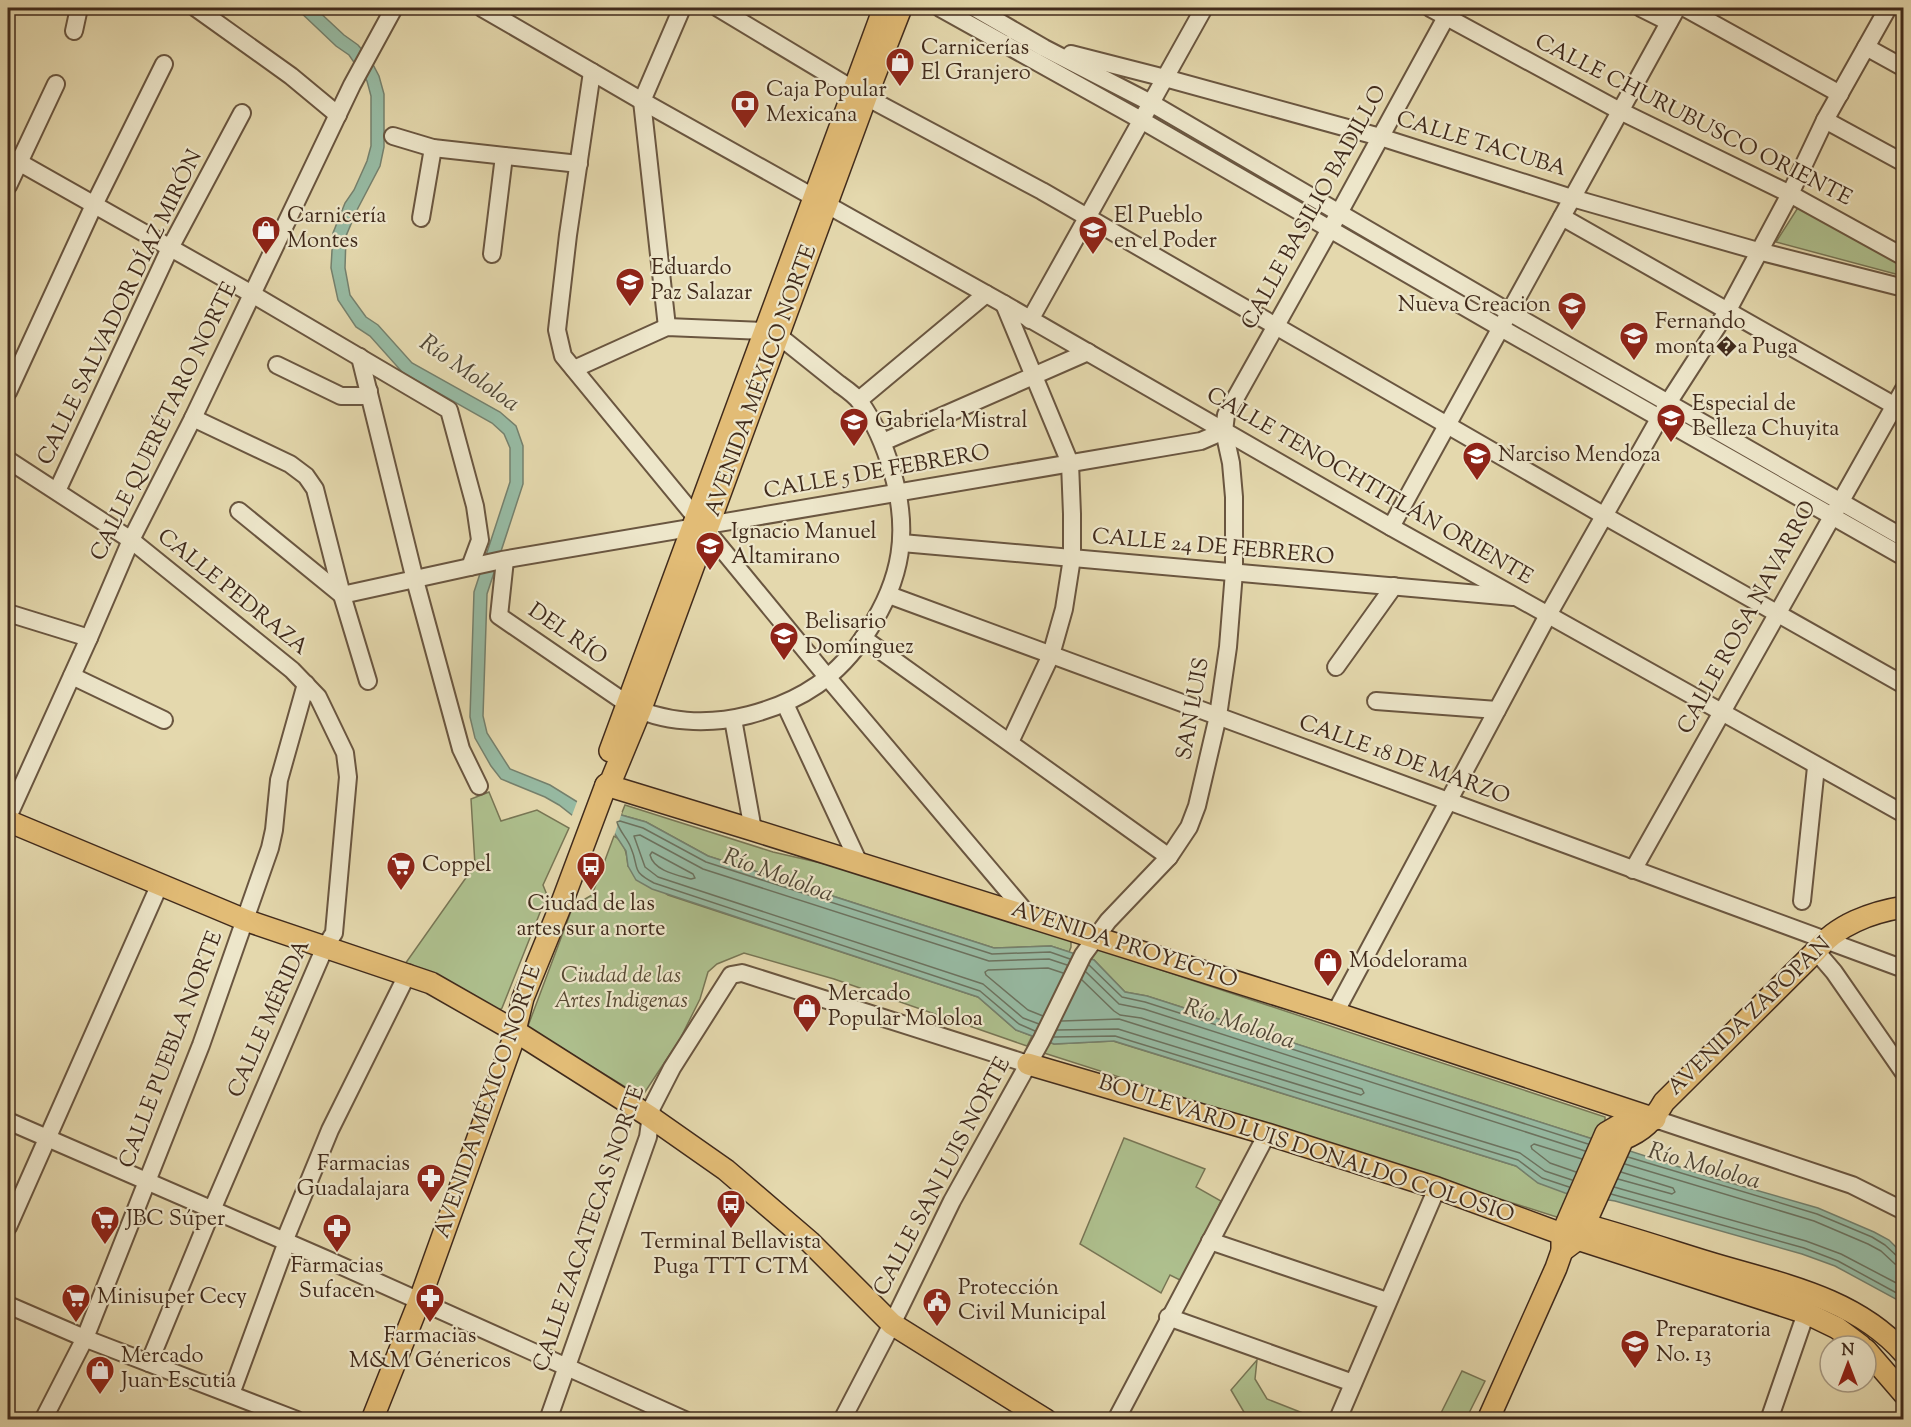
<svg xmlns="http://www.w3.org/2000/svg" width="1911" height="1427" viewBox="0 0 1911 1427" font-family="'Sorts Mill Goudy',serif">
<rect width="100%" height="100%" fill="#e4d8ad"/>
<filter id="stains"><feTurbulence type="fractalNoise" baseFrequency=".00333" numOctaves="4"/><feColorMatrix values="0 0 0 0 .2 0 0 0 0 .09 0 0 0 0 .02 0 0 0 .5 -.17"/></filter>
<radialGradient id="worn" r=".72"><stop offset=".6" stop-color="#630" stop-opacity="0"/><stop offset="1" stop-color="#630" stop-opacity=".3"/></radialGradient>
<g fill="#aec08e" stroke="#787655" stroke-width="1.5">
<polygon points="1799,206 1903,263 1903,276 1776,242"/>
<polygon points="489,792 501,821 537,810 569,828 543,885 547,895 502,1008 497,1012 405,964 475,865 471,799"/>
<polygon points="625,805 773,852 860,872 1071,937 1071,947 1069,952 1051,946 994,948 708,856 646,822 621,815"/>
<path d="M614,836C625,841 627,855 628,866L668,895L978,997L1016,1030L1032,1036L1027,1046L834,979L744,953L717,964L708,972L700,999L680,1039L645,1092L640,1096L532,1030L528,1026L573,906L592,895Z"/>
<polygon points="1091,948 1101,950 1605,1117 1605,1122 1599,1141 1147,996 1125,992 1094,960 1084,957"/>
<polygon points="1113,1041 1516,1166 1539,1183 1573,1194 1563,1219 1044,1053 1049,1042 1054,1044"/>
<polygon points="1124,1138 1205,1169 1196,1187 1221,1201 1182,1281 1170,1275 1161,1293 1080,1244"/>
<polygon points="1257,1360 1255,1379 1267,1399 1318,1419 1248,1419 1231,1390"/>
<polygon points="1462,1371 1485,1381 1466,1419 1438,1419"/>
</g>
<polygon fill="#97bba4" stroke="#75816e" stroke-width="1.5" points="296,8 315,8 344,35 358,45 370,59 379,76 384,94 384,147 380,166 357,210 346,236 345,268 350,295 366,317 378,325 412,363 500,412 516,426 523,446 523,484 487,594 483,716 487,733 510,769 550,785 579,803 646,822 708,856 994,948 1051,946 1094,960 1125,992 1147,996 1717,1179 1818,1208 1874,1232 1889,1240 1903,1254 1903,1305 1896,1299 1835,1266 1802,1254 1615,1201 1565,1193 1538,1183 1516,1166 1114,1041 1054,1044 1016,1030 978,997 652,889 636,880 628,866 626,851 607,822 590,821 572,815 559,805 545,797 501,779 491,766 475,738 470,717 474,592 510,482 510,448 504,434 492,423 403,373 370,336 356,327 338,300 331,268 333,233 345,203 354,190 367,161 371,146 371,96 367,81 349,55 336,46"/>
<polygon fill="#e4d8ad" points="578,799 622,812 614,836 605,825 589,824 571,818"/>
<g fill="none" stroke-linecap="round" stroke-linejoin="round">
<g stroke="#6c7360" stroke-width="1.5">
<path d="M652,852L693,874L695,878L691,879C677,875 654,871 650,855Z"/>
<polyline points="1089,965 1122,997 1145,1002 1588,1144"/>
<polyline points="1086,972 1119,1004 1144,1009 1585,1151"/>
<polyline points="1043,1016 1028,1010 986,975 985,972 988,970 1048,968 1063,973"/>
<polyline points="1062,1021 1119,1019 1351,1092 1361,1095 1364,1093 1362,1089 1141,1018 1120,1015 1114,1011 1082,980"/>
<polyline points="1039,1024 1023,1018 983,984 658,877 645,867 634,836 640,835 703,869 989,961 1049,959 1067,965"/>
<polyline points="1057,1030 1118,1029 1520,1153 1545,1171 1572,1180"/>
<path d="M1035,1031L1019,1024L980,991L654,883C630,870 640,869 631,848C628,839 619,831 617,822L620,821L643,828L706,862L992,954L1050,952L1070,959"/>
<polyline points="1054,1037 1115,1036 1518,1160 1542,1178 1569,1187"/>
<polyline points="1628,1157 1817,1214 1872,1237 1885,1245 1898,1257 1904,1258"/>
<polyline points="1625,1164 1814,1221 1868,1244 1881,1251 1895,1264 1904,1265"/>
<polyline points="1576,1172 1550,1163 1532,1149 1531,1146 1534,1144 1582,1159"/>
<polyline points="1618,1179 1672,1194 1675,1192 1673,1188 1621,1172"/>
<polyline points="1614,1187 1806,1241 1841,1254 1904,1287"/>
<polyline points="1611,1194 1804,1248 1838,1261 1904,1297"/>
</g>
<g stroke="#6a5640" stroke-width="20">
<g id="minor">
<polyline points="196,8 291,76 338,115"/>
<polyline points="482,8 642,101 1004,304 1391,527 1904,814"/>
<polyline points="718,8 866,97 1042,191 1603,515 1904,685"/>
<polyline points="940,8 1141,120 1501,328 1904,557"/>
<polyline points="975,8 1044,48 1151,103 1509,312 1904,538"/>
<polyline points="1430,8 1620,111 1790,194 1904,257"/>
<polyline points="1641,8 1669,22"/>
<polyline points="1685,8 1840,94"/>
<polyline points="74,31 79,8"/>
<polyline points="1866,47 1904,68"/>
<polyline points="1071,54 1165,78 1380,137 1572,198 1758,251 1904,288"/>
<polyline points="592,72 568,235 557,330 563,356 828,678 1029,916"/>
<polyline points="1825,120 1904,163"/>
<polyline points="393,136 433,148 579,164"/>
<polyline points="8,156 252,294 449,410 475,506 480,540 470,567"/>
<polyline points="8,186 56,84"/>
<polyline points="1562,217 1904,411"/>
<polyline points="421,218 433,148"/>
<polyline points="492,254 504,156"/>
<polyline points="1004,304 1070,463 1072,514 1072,558 1064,609 1051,655 1010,742"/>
<polyline points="1030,320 1204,8"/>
<polyline points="667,327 642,101 682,8"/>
<polyline points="360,357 415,580 461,749 479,786"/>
<polyline points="277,365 341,396 363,396 369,391"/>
<polyline points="8,392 94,205 164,64"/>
<polyline points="859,400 986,294"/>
<polyline points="193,418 290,464 306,476 315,489 342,595 368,681"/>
<polyline points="883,442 1088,352"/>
<polyline points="8,460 131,540 292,670 318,697 345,753 348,777 334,933 325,947 215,1203 149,1363"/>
<polyline points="57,491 170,248 242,113"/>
<polyline points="239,511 342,595 502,560 1201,441 1224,431"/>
<polyline points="1391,527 1677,8"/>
<polyline points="902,543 1513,597"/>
<path d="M505,560L499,616L626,703C662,724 710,725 749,715C802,701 838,677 868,631C902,579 910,531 892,471C885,447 875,423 860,402C855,395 846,389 839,384C819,368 799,352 779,336L765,331L667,327L574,369"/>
<polyline points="889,595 1904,969"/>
<polyline points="8,613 89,638"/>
<polyline points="863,638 1169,857"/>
<polyline points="1336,667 1394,586"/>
<polyline points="72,676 164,720"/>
<polyline points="1376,701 1497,710"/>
<polyline points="785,704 859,863"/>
<polyline points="733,719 753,830"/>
<polyline points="8,817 89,638 131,540 193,418 352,85 394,8"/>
<polyline points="1633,870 1904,389"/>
<polyline points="1802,901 1816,767"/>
<polyline points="1816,951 1834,972 1904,1073"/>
<polyline points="1335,1013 1548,615 1668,403 1728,310 1790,194 1825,120 1888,8"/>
<polyline points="1655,1119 1852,1185 1904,1211"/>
<polyline points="8,1121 326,1259 685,1420"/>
<polyline points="8,1227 159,886"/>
<polyline points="1210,1241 1387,1301"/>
<polyline points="8,1305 89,1340 297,1420"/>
<polyline points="1168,1317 1353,1383"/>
<polyline points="231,1394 285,1247 286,1237 330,1130 408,973"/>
<polyline points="1338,1419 1437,1188"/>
<polyline points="43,1420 85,1338 201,1045 270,848 274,830 279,780 306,684"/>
<polyline points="548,1420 648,1137 652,1107 672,1068 731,975 742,973 1028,1064"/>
<polyline points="842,1420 892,1324 952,1201 1041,1041 1083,955 1108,921 1169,857 1189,827 1197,806 1218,716 1228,647 1234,572 1234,497 1231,463 1224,431 1226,415 1339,213 1451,8"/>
<polyline points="1116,1420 1267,1134"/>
<polyline points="1769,1420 1806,1313"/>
</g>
</g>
<g stroke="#412b1c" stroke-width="24">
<g id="major">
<polyline points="610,751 884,8"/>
<polyline points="606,785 753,830 1335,1013 1655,1119"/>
<polyline points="8,821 245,920 431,983 515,1031 649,1116 726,1170 810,1242 892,1324 1046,1420"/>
<polyline points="1028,1064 1267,1134 1437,1188 1562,1234 1806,1313 1837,1328 1861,1346"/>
<path d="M1571,1221C1617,1233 1662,1248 1707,1262C1775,1283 1854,1296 1904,1353"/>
<path d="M1562,1251L1578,1239L1623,1139C1643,1131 1653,1121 1664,1102L1816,951C1836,925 1872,912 1904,907"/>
<polyline points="1866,1350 1904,1394"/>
<polyline points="372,1420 419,1302 512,1043 523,998 561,905 606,785 611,781 640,711 866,97 901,8"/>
<polyline points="1488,1420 1556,1268 1562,1251 1562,1234 1606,1133 1635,1116"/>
</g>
</g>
<use href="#minor" stroke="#ede6ca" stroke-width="16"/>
<use href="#major" stroke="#e2bc76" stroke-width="21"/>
</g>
<defs>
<g id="shop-pin" transform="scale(1.5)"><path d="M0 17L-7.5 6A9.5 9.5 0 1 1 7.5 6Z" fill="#8f2418" stroke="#ede6ca"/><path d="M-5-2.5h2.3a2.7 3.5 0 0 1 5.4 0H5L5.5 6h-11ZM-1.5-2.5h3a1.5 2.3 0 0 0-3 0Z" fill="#fff"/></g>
<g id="bank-pin" transform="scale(1.5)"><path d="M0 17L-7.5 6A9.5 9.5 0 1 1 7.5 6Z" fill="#8f2418" stroke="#ede6ca"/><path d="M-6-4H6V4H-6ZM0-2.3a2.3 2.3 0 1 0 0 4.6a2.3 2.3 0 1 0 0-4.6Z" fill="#fff"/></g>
<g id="school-pin" transform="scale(1.5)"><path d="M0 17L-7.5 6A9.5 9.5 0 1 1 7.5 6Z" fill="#8f2418" stroke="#ede6ca"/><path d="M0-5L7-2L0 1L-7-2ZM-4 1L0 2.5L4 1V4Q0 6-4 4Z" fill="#fff"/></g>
<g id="university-pin" transform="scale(1.5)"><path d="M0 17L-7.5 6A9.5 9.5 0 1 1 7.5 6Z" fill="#8f2418" stroke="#ede6ca"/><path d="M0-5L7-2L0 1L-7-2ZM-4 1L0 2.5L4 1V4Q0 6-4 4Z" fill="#fff"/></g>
<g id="supermarket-pin" transform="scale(1.5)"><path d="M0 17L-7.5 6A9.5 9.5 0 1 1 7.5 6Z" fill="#8f2418" stroke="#ede6ca"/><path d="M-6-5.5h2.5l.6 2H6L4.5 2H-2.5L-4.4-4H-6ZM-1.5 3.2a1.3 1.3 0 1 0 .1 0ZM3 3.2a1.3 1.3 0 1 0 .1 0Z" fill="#fff"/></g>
<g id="bus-pin" transform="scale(1.5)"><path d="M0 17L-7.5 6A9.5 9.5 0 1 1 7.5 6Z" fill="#8f2418" stroke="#ede6ca"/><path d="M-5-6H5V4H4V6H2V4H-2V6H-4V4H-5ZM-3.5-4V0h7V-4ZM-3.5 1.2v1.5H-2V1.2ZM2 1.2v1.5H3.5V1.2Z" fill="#fff"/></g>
<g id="pharmacy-pin" transform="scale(1.5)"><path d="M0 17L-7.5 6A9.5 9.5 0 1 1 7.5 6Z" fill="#8f2418" stroke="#ede6ca"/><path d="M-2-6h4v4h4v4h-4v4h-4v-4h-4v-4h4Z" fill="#fff"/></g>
<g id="civic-pin" transform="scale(1.5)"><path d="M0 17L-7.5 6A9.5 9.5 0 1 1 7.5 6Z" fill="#8f2418" stroke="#ede6ca"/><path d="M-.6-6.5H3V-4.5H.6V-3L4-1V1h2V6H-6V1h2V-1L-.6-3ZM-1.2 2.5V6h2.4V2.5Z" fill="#fff"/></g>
</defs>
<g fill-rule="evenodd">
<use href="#shop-pin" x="900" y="62"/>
<use href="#bank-pin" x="745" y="104"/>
<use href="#shop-pin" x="266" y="230"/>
<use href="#school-pin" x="1093" y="230"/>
<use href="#school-pin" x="630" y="282"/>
<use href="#school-pin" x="1572" y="306"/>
<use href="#school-pin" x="1634" y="336"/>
<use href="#university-pin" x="1671" y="418"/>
<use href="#school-pin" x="854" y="422"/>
<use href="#school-pin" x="1477" y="456"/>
<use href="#school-pin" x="710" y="546"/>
<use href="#school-pin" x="784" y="636"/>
<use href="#supermarket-pin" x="401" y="866"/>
<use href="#bus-pin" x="591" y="866"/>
<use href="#shop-pin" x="1328" y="962"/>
<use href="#shop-pin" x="807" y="1008"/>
<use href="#pharmacy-pin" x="431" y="1178"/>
<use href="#bus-pin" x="731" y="1204"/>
<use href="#supermarket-pin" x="105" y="1220"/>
<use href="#pharmacy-pin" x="337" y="1228"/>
<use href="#supermarket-pin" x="76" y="1298"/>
<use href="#pharmacy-pin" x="430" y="1298"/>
<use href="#civic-pin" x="937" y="1302"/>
<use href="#school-pin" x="1635" y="1344"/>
<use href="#shop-pin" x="100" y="1370"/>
</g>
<g text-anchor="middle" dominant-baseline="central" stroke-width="4.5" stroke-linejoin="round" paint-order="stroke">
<g font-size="22" fill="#412b1c" stroke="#ede6ca" text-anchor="start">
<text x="921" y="49">Carnicerías<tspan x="921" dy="25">El Granjero</tspan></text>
<text x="766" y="91">Caja Popular<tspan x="766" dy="25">Mexicana</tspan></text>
<text x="287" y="217">Carnicería<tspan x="287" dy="25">Montes</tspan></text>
<text x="1114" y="217">El Pueblo<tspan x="1114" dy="25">en el Poder</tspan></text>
<text x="651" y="269">Eduardo<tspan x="651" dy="25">Paz Salazar</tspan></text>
<text x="1551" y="306" text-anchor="end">Nueva Creacion</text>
<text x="1655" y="323">Fernando<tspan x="1655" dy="25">monta�a Puga</tspan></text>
<text x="1692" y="405">Especial de<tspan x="1692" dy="25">Belleza Chuyita</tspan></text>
<text x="875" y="422">Gabriela Mistral</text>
<text x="1498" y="456">Narciso Mendoza</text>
<text x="731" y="533">Ignacio Manuel<tspan x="731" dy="25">Altamirano</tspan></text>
<text x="805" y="623">Belisario<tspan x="805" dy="25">Dominguez</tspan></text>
<text x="422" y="866">Coppel</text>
<text x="591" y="905" text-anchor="middle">Ciudad de las<tspan x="591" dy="25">artes sur a norte</tspan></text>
<text x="1349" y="962">Modelorama</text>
<text x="828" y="995">Mercado<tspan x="828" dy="25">Popular Mololoa</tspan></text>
<text x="410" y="1165" text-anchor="end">Farmacias<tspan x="410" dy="25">Guadalajara</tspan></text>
<text x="126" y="1220">JBC Súper</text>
<text x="731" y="1243" text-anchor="middle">Terminal Bellavista<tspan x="731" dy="25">Puga TTT CTM</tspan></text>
<text x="337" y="1267" text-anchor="middle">Farmacias<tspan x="337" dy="25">Sufacen</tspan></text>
<text x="958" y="1289">Protección<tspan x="958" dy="25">Civil Municipal</tspan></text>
<text x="97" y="1298">Minisuper Cecy</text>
<text x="1656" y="1331">Preparatoria<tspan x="1656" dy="25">No. 13</tspan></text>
<text x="430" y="1337" text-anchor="middle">Farmacias<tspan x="430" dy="25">M&amp;M Génericos</tspan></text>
<text x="121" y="1357">Mercado<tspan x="121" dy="25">Juan Escutia</tspan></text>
</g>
<g font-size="22" fill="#412b1c" stroke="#ede6ca">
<text transform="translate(1693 121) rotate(27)">CALLE CHURUBUSCO ORIENTE</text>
<text transform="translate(1481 145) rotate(17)">CALLE TACUBA</text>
<text transform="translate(1315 208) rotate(-61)">CALLE BASILIO BADILLO</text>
<text transform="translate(121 308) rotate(-64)">CALLE SALVADOR DÍAZ MIRÓN</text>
<text transform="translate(762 381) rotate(-70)">AVENIDA MÉXICO NORTE</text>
<text transform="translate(165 422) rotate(-64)">CALLE QUERÉTARO NORTE</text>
<text transform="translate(877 473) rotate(-10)">CALLE 5 DE FEBRERO</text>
<text transform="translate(1369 487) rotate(30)">CALLE TENOCHTITLÁN ORIENTE</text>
<text transform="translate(1213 548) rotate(5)">CALLE 24 DE FEBRERO</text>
<text transform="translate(232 593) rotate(39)">CALLE PEDRAZA</text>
<text transform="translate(1748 618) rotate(-61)">CALLE ROSA NAVARRO</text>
<text transform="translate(567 635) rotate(35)">DEL RÍO</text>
<text transform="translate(1194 709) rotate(-80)">SAN LUIS</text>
<text transform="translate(1404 761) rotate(20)">CALLE 18 DE MARZO</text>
<text transform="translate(1124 946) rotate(18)">AVENIDA PROYECTO</text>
<text transform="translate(1750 1017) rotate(-44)">AVENIDA ZAPOPAN</text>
<text transform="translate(270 1019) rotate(-66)">CALLE MÉRIDA</text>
<text transform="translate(172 1050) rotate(-69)">CALLE PUEBLA NORTE</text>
<text transform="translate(489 1102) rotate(-71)">AVENIDA MÉXICO NORTE</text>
<text transform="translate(1306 1150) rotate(18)">BOULEVARD LUIS DONALDO COLOSIO</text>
<text transform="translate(943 1177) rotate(-62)">CALLE SAN LUIS NORTE</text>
<text transform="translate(590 1229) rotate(-71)">CALLE ZACATECAS NORTE</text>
</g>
<g font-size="22" font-style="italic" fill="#574933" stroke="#ede6ca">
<text x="621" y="977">Ciudad de las<tspan x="621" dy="25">Artes Indigenas</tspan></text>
</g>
<g font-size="24" font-style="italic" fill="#524837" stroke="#ede6ca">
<text transform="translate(469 374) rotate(35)">Río Mololoa</text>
<text transform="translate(778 876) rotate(20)">Río Mololoa</text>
<text transform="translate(1239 1025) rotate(18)">Río Mololoa</text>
<text transform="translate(1704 1167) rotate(16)">Río Mololoa</text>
</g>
</g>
<rect width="1911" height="1427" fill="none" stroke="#e4d8ad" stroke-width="30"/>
<rect x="9" y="9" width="1893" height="1409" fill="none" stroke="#412b1c" stroke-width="3"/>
<rect x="15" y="15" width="1881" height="1397" fill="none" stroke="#412b1c" stroke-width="1.5"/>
<g transform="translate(1848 1364)"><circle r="28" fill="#ede6ca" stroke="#a89b84" stroke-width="1.5"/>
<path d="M0-4.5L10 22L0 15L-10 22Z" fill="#8f2418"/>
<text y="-9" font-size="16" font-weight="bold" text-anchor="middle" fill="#412b1c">N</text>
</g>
<rect width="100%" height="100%" filter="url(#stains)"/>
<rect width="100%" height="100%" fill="url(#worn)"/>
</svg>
